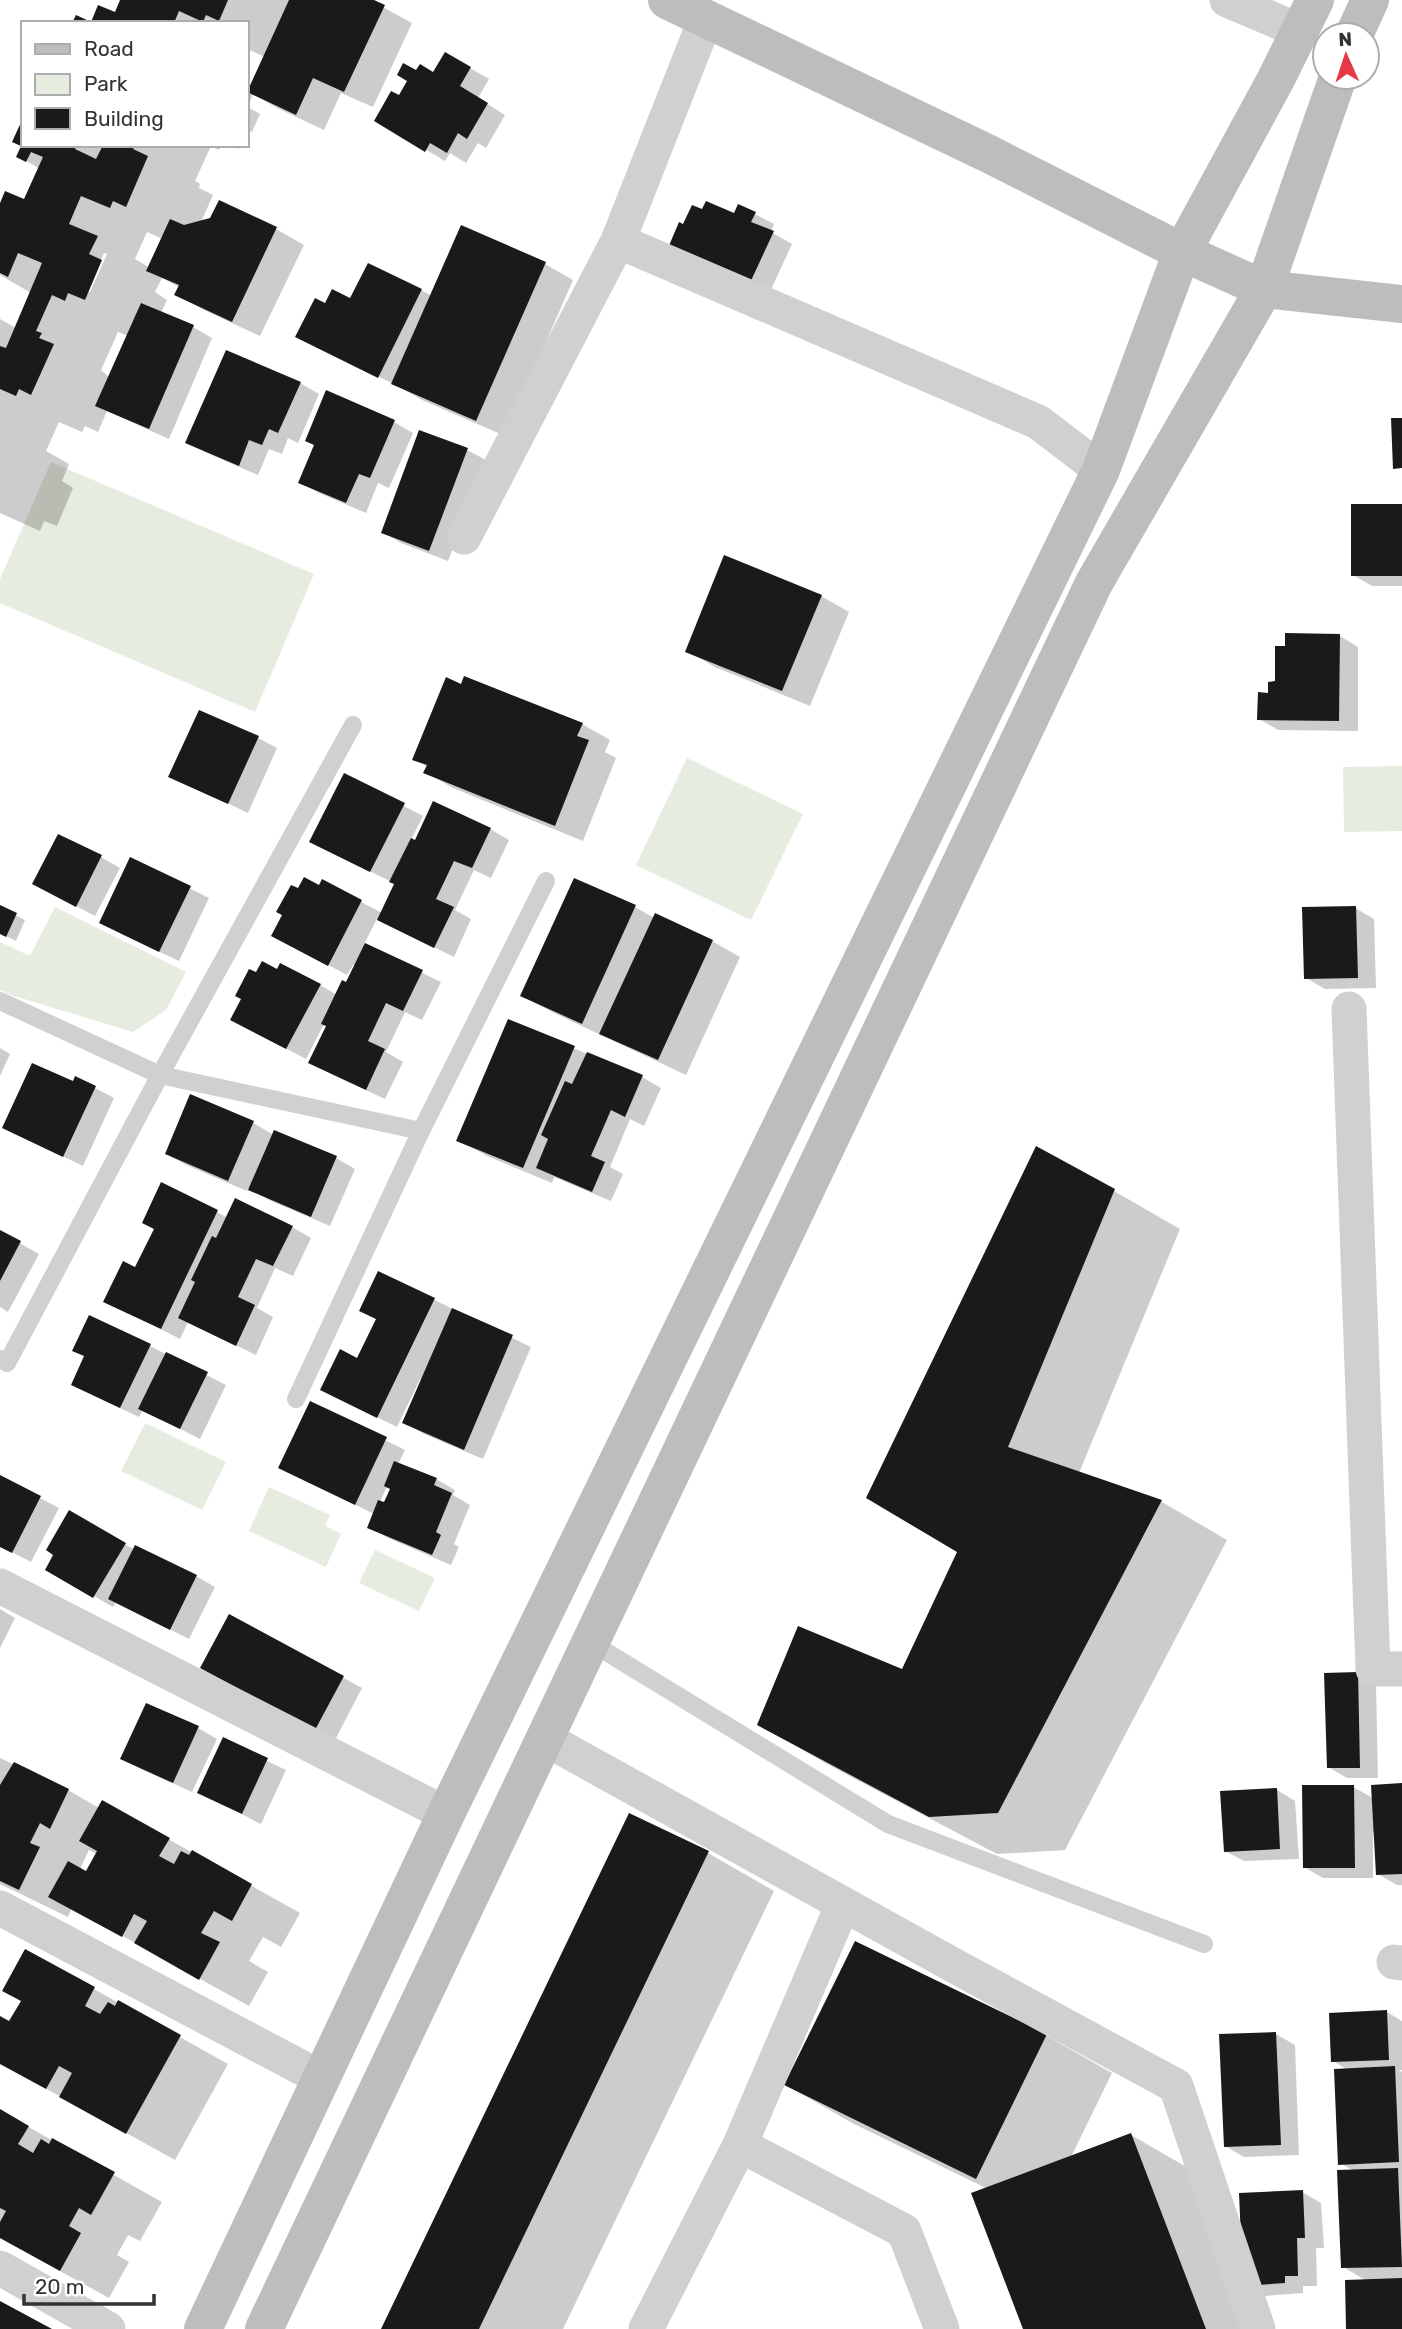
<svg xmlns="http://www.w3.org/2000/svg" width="1402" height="2329" viewBox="0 0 1402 2329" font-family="Rubik,sans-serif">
<rect width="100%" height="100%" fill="#fff"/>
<g fill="#e6ecdf">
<polygon points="51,462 314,574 255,712 0,603 0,579"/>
<polygon points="687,758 803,814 751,920 636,865"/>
<polygon points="1402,766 1402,831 1344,832 1343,767"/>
<polygon points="55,907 186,972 166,1010 133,1032 11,995 0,990 0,942 30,956"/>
<polygon points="145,1423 226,1462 202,1510 121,1471"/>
<polygon points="269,1487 330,1515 325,1526 341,1534 326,1567 249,1531"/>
<polygon points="375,1550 435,1578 419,1611 359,1583"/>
</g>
<g fill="#0003" fill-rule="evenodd">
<polygon points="122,0 370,0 412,23 373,107 341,93 324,130 277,108 253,94 248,107 260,114 252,132 247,130 247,84 251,87 265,57 247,49 247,23 92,23 116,14"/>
<polygon points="445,54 489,79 478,98 505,115 486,148 478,143 466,163 450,153 445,161 376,120 400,97 417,73 434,74"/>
<path d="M23,145H221L219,150L211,146L195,181L200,184L199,188L213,195L201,222L212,219L220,202L276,229L304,245L260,336L204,310L176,294L179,287L162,278L155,292L167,300L161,313L193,327L212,338L169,439L107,411L98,432L85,426L82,432L59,422L46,451L69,464L62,481L73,488L57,526L44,521L40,531L0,513V319L16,328L31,293L0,275V207L25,202L40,169L18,156ZM147,232L163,239L150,268L135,259ZM104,253L107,254L90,292H86ZM118,332L128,336L110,378L101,370Z"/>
<polygon points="228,145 240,145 238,149"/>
<polygon points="739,206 774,224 771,232 792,244 769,294 684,226 735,216"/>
<polygon points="545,264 573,280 505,436 422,400 398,386 317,347 326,305 421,290 432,296"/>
<polygon points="300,383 319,394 298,443 288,438 282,454 269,449 258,475 207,453 188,442"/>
<polygon points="394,422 413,433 389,488 378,483 366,513 319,493 300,482"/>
<polygon points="467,450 486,460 448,561 401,543 383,532"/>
<polygon points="1402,506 1402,586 1372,586 1353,575"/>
<polygon points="821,596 849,612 810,706 715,667 687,651"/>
<polygon points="1340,636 1358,647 1358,731 1278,730 1259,719 1269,694 1277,683"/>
<polygon points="582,724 610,740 605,752 616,758 583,841 453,788 425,772 428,767 415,759"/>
<polygon points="258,738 277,748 248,813 171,776"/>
<polygon points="344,775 423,816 411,840 416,843 490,829 509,840 491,878 474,870 455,910 471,919 454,957 377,919 364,944 441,982 422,1020 405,1012 386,1052 403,1062 385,1099 329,1073 328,1026 324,1024 306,1059 251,1030 257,974 278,971 320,985 337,995 347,984 355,966 353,965 347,975 293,946 298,891 320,888 323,882 382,913 396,884 330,852"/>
<polygon points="101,857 120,868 95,916 53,894"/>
<polygon points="131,859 209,898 179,961 120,933"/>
<polygon points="0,907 25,920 16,941 0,933"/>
<polygon points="635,907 654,918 712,941 740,957 686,1075 550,1011 522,995"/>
<polygon points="1355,908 1374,919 1376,988 1325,989 1306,978"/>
<polygon points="509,1021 642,1077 661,1088 644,1126 630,1119 610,1167 623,1174 611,1201 554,1177 552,1183 487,1156 459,1140"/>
<polygon points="0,1048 10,1054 0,1076"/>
<polygon points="76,1078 114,1098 83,1166 4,1128 74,1084"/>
<polygon points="253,1123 274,1135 275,1132 336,1158 355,1169 330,1226 269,1200 248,1188 247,1191 186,1165 167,1154"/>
<polygon points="162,1184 228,1218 292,1227 311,1238 293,1276 275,1268 257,1308 273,1317 256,1355 188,1322 180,1339 105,1301 136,1269 156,1229"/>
<polygon points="1114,1191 1180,1229 1079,1473 1162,1502 1227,1540 1065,1850 997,1854 825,1763 759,1724 903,1671 960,1552"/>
<polygon points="0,1232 39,1254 8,1312 0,1307"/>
<polygon points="379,1273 531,1347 483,1459 424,1434 405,1423 423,1380 420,1379 397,1427 322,1390 358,1360 377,1320 361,1310"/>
<polygon points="150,1346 226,1385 200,1439 143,1410 139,1417 92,1395"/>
<path d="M311,1403L405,1450L398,1464L436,1479L455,1490L453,1495L470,1505L454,1544L459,1547L451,1565L388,1538L369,1527L374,1514L280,1467ZM387,1486L392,1489L385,1505L380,1502Z"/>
<polygon points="0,1477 59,1508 31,1562 0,1546"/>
<polygon points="70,1513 135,1550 196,1576 215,1587 189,1639 116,1602 113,1607 47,1569 56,1554"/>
<polygon points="0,1609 15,1618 0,1648"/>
<polygon points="230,1616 362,1688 335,1740 221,1678"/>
<polygon points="1357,1674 1376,1685 1378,1778 1347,1778 1328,1767"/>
<polygon points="198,1728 217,1739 192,1792 141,1769 123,1759"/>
<polygon points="223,1740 286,1770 261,1824 199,1792"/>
<path d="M0,1758L68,1790L99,1808L102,1802L300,1913L281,1947L263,1937L249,1961L268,1972L249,2006L72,1908L68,1917L0,1884ZM89,1850L97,1854L87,1873L80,1869Z"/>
<polygon points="1402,1784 1402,1885 1397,1885 1378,1874 1376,1833 1373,1833 1373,1878 1323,1878 1304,1867 1353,1787 1373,1798"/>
<polygon points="1277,1790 1295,1801 1299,1859 1244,1861 1225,1851"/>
<polygon points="708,1853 774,1891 563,2329 383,2329"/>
<polygon points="856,1943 1047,2036 1112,2073 1071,2157 1131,2135 1197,2173 1257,2329 1025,2329 988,2189 852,2123 786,2085"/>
<polygon points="26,1951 228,2064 175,2160 0,2063 0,2018 10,2024 23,2001"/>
<polygon points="1387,2012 1402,2021 1402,2070 1399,2070 1402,2072 1402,2329 1348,2329 1367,2281 1343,2267 1354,2171 1340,2163 1348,2070 1333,2061"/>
<polygon points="1276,2034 1295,2045 1299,2155 1244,2157 1225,2146"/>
<polygon points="0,2111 162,2202 140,2241 128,2235 117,2255 129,2262 109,2298 0,2238"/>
<polygon points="1302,2192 1321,2203 1324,2248 1316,2248 1317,2286 1303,2286 1303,2293 1264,2296 1245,2285"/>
</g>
<g fill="#1a1a1a">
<polygon points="120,0 228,0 219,21 206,15 203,22 179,11 174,23 72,23 76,15 91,22 98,5 115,12"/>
<polygon points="289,0 374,0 385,5 344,92 313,78 296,115 247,92"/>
<polygon points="445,52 471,67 460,86 488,103 467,139 458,133 447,153 430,143 425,152 374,121 391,91 399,95 407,81 397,75 403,63 416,70 420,64 433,72"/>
<polygon points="23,118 23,145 76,145 75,149 96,159 103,145 135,145 133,149 148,156 126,207 113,201 110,208 81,196 69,224 98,236 89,254 102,260 85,300 68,293 65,301 52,295 36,331 42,333 39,338 54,344 31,395 19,389 16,396 0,389 0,346 6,348 42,263 18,253 8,277 0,273 0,203 5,191 24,199 43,157 31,152 26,162 16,157 21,146 12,142"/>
<polygon points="219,200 277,227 232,322 174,295 179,285 146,271 170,219 184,225 210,218"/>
<polygon points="706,201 734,213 738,204 756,212 751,222 774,231 749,285 668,248 679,222 683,224 692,205 702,209"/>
<polygon points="461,225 546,262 476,421 391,384"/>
<polygon points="368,263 422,289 378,378 295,337 315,298 325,303 332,289 350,298"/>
<polygon points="141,303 194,325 149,429 95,406"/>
<polygon points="226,350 301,382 278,433 269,429 262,445 249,440 239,466 185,443"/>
<polygon points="326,390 395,420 370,478 359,474 346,503 298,483 314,445 305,441"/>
<polygon points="1391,418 1402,418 1402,468 1393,469"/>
<polygon points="419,430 468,448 429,551 381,533"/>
<rect x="1351" y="504" width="51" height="72"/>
<polygon points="724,555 822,595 782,691 685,652"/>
<polygon points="1285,633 1340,634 1339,721 1257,720 1258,692 1268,693 1268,682 1275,681 1275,646 1285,646"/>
<polygon points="464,676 583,723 577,736 589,740 555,826 423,773 427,765 412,760 446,677 461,684"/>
<polygon points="199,710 259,736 228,804 168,777"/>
<polygon points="344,773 405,803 370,872 309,842"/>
<polygon points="433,801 491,828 472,868 454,861 436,899 454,907 434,948 377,920 394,884 389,882 411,838 415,840"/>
<polygon points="58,834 102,855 76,907 32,884"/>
<polygon points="130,857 191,886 159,952 99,923"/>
<polygon points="304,877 319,885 322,879 362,900 328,966 271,936 282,915 276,912 291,885 298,888"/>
<polygon points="574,878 636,905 582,1024 520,996"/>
<polygon points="0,905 17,913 6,937 0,934"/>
<polygon points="1356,906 1358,978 1304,979 1302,907"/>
<polygon points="655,913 713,940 658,1060 599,1034"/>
<polygon points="365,943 423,970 403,1011 386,1003 368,1041 385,1049 366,1090 308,1063 326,1026 321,1024 342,980 346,982"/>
<polygon points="262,961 277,969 280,963 321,984 286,1049 230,1020 241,999 235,996 249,969 256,972"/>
<polygon points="508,1019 575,1046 523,1168 456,1141"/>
<polygon points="587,1052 643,1075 625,1117 611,1110 591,1156 605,1162 592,1192 536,1168 548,1139 541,1135 565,1081 572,1084"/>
<polygon points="32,1063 73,1081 75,1076 96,1086 63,1157 2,1128"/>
<polygon points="190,1094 254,1121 228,1181 165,1154"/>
<polygon points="274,1130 337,1156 311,1217 248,1190"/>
<polygon points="1036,1146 1115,1189 1008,1447 1162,1500 998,1813 929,1817 757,1725 798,1626 902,1669 957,1552 866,1498"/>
<polygon points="161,1182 218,1210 161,1329 103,1302 123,1261 135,1267 154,1229 142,1223"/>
<polygon points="235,1198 293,1226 273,1266 256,1259 238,1297 255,1305 236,1346 178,1318 195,1282 191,1280 212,1236 216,1238"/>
<polygon points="0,1230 21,1241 0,1281"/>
<polygon points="378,1271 435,1298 377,1418 320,1390 340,1349 357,1358 376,1319 359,1311"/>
<polygon points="452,1308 513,1335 464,1450 402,1423"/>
<polygon points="89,1315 151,1344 120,1408 71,1385 84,1356 72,1351"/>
<polygon points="166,1352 208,1372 180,1429 138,1409"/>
<polygon points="310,1401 387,1437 355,1505 278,1468"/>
<polygon points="394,1461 437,1478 434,1485 452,1493 436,1532 441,1535 432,1555 367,1528 378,1500 384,1502 390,1489 384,1486"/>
<polygon points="0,1475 41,1496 12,1553 0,1547"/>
<polygon points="69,1510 126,1543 93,1598 45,1570 53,1555 46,1550"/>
<polygon points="135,1545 197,1575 170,1630 108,1599"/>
<polygon points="229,1614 344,1676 315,1730 200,1668"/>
<polygon points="1358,1672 1360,1768 1327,1768 1324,1673"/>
<polygon points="146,1703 199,1726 173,1783 120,1759"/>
<polygon points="223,1737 268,1758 242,1814 197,1793"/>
<polygon points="14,1762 69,1789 50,1829 40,1823 30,1843 40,1847 19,1890 0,1881 0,1785"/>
<polygon points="1402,1783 1402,1874 1376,1875 1371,1785"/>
<polygon points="1302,1785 1354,1785 1355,1868 1303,1868"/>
<polygon points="1277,1788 1280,1849 1224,1852 1220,1791"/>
<polygon points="102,1800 170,1838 159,1856 174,1864 181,1851 189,1855 192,1850 252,1884 232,1921 214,1911 201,1933 220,1942 199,1980 134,1943 147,1921 134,1914 122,1937 48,1897 68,1861 86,1871 97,1851 79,1841"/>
<polygon points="629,1813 709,1851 479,2329 381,2329"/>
<polygon points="855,1941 1047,2034 976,2179 784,2085"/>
<polygon points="25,1949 95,1987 85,2006 100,2014 108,2002 115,2006 118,2000 181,2035 126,2134 59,2097 72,2073 59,2066 46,2089 0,2064 0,2016 9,2021 21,2001 2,1991"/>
<polygon points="1387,2010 1389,2060 1331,2062 1329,2013"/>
<polygon points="1276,2032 1281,2145 1224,2147 1219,2034"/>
<polygon points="1395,2066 1399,2162 1338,2165 1334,2069"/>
<polygon points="0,2109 29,2126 18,2144 33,2153 41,2139 49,2144 52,2138 115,2172 91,2215 79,2208 69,2226 81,2233 60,2271 0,2238 0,2222 6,2211 0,2208"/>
<polygon points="1131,2133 1206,2329 1023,2329 971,2193"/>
<polygon points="1398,2168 1402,2267 1341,2268 1337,2170"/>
<polygon points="1303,2190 1305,2238 1297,2238 1298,2276 1285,2276 1285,2283 1243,2286 1239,2193"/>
<polygon points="1402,2278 1402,2329 1346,2329 1345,2280"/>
<polygon points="0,2301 52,2329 0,2329"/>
</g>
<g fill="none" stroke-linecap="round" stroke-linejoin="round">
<g stroke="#d0d0d0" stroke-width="18">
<polyline points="0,1001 160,1075 421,1131"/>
<polyline points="0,1359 7,1363 160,1075 353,725"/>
<polyline points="296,1399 421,1131 546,881"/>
<polyline points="590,1642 888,1824 1204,1944"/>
</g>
<g stroke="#d0d0d0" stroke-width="35">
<polyline points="1227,0 1300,31"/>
<polyline points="618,241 1038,422 1101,470"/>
<polyline points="464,537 618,241 706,18"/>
<polyline points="1349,1009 1373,1669 1402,1669"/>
<polyline points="0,1586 446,1814"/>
<polyline points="544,1738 953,1965 1176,2086 1258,2329"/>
<polyline points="0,1908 321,2078"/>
<polyline points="1394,1962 1402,1963"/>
<polyline points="740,2145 904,2231 942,2329"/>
<polyline points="0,2268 108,2329"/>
<polyline points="646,2329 740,2145 843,1904"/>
</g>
<g stroke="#bdbdbd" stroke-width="38">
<polyline points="667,0 989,154 1182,252 1264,289 1402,304"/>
<polyline points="1354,35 1370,0"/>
<polyline points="203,2329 446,1814 1101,470 1182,252 1276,79 1315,0"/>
<polyline points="264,2329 1094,583 1264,289 1338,77"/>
</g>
</g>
<rect x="21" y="21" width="228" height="126" fill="#ffffff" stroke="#adadad" stroke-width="2"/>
<rect x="35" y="44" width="35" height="10" fill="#bdbdbd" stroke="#adadad" stroke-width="2"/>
<text x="84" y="56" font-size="21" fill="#333333">Road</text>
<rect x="35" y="74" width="35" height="21" fill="#e6ecdf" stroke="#adadad" stroke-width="2"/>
<text x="84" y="91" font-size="21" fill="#333333">Park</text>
<rect x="35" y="108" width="35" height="21" fill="#1a1a1a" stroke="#adadad" stroke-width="2"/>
<text x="84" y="126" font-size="21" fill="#333333">Building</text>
<g transform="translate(1346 56) rotate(357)"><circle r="33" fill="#ffffff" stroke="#adadad" stroke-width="2"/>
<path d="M0-5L12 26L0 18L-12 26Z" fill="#e63946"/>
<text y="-10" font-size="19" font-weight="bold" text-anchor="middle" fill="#333333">N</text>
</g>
<path d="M24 2294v10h130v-10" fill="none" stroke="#333333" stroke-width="3.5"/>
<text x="35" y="2294" font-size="21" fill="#333333" stroke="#ffffff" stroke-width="5" paint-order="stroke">20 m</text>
</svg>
